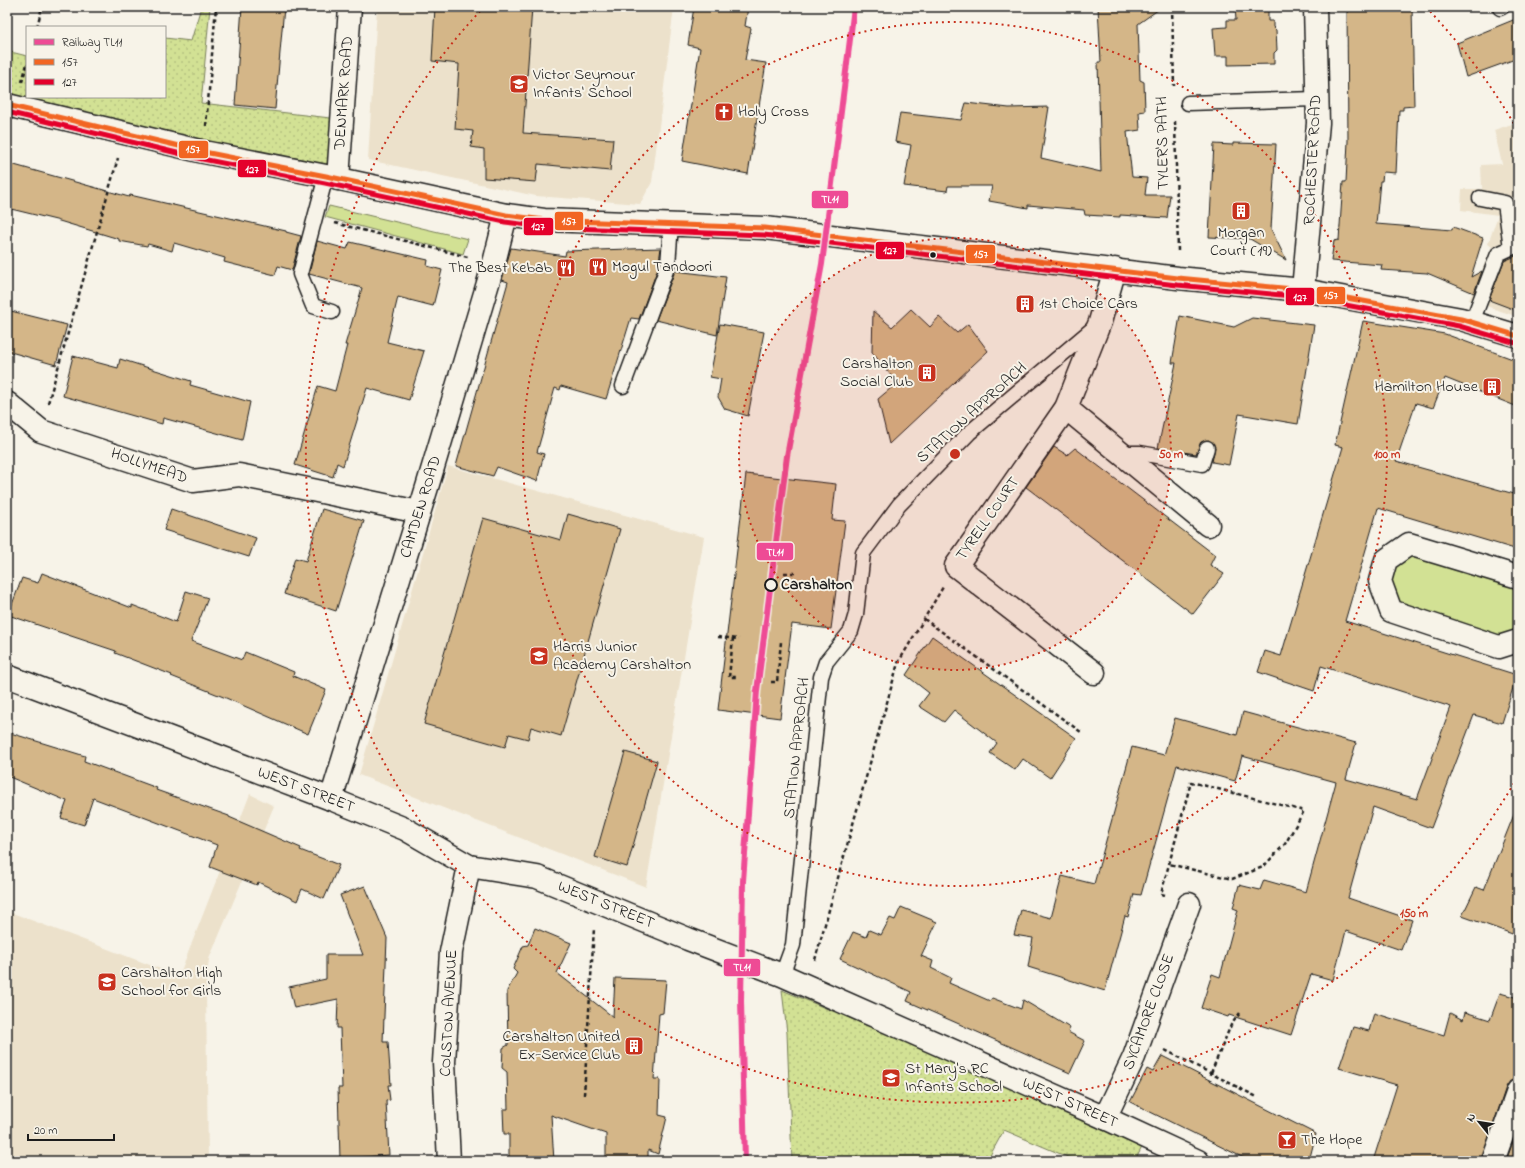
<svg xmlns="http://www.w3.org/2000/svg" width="1525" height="1168" viewBox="0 0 1525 1168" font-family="'Indie Flower',sans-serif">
<defs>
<pattern id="grass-dots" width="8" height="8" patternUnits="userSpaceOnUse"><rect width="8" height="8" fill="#d2e194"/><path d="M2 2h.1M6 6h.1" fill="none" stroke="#b4c07f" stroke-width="1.8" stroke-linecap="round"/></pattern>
</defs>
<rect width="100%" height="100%" fill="#f7f3e8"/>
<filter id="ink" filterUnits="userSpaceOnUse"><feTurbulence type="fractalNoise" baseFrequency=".025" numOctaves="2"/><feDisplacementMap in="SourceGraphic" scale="8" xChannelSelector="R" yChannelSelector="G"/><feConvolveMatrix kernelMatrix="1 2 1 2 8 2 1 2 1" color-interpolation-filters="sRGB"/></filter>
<g filter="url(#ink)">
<g fill="#ece1cb">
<polygon points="377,7 674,7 652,182 640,204 536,196 368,160"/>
<polygon points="1518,122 1518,317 1469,300 1492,247 1488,244 1498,215 1461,210 1462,189 1482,189 1481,165 1502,164 1494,130"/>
<polygon points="448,466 704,537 646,887 359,775"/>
<polygon points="250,794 274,806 209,959 206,987 208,1161 7,1161 7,911 179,976"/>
</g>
<g fill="url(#grass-dots)" stroke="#777e58">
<polygon points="201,7 210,7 201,103 339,119 338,179 7,105 7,51 27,56 27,97 165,97 165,38 191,41"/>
<polygon points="782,990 1099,1122 1144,1143 1135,1161 1077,1161 1004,1130 987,1161 792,1161 787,1033"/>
</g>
<g fill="#d2e194" stroke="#777e58">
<polygon points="329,206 468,239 463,254 325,217"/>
<polygon points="1412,554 1518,584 1518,630 1516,634 1498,638 1394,601 1387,583 1394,566"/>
<polygon points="966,1155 966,1161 835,1161 835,1157"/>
</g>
<g fill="#d4b688" stroke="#1c1c1c">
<polygon points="242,7 284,7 275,109 235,105"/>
<polygon points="435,7 532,7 523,133 613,139 610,171 538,164 536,182 484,178 484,149 471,147 473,131 455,129 459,64 432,61"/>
<polygon points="694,7 748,7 745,26 751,28 745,60 766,63 748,174 682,161 700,48 688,45"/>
<polygon points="1098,7 1162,7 1138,24 1140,80 1144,82 1145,111 1139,112 1140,130 1127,132 1132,177 1147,178 1145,195 1170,195 1167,218 1120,215 1120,217 1085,215 1084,210 1028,205 1028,208 989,201 992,186 948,186 947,191 904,186 911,145 895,142 900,113 961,120 966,103 1009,108 1049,107 1041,158 1101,172 1098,62 1101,62"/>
<polygon points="1235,7 1268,7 1268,21 1273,21 1273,27 1276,30 1277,50 1274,53 1274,64 1228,65 1228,56 1215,56 1213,28 1227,27 1227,20 1236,20"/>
<polygon points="1347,7 1412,7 1414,106 1403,107 1403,110 1399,110 1396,173 1383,172 1382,181 1380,181 1376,224 1452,230 1453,227 1483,238 1471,277 1482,271 1474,293 1427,273 1381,270 1382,265 1331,261 1334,241 1339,240 1343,182 1346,182 1348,141"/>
<polygon points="1518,18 1518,58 1466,77 1457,43"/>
<polygon points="1233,143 1276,144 1271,229 1286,260 1250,239 1209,237 1214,144 1233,145"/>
<polygon points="7,163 129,197 130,195 286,231 286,232 301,236 292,270 278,266 275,275 224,262 225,258 174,243 172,251 148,244 147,246 119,241 119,239 56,220 7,208"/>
<polygon points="317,241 347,249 350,242 428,260 427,266 442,270 433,306 398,297 387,342 424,351 409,400 367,388 343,466 337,463 333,477 295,465 318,386 335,391 347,345 345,345 362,288 309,274"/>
<polygon points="511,248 565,256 566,251 661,248 658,268 639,319 631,318 606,399 561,386 560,390 555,388 537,452 544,454 537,481 497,467 493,476 456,466 508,282 502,280"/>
<polygon points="1518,255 1518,311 1489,300 1504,261"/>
<polygon points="675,271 726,277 717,335 656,320"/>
<polygon points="911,309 930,327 939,317 957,333 968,324 988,351 889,444 878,399 897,383 872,352 873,311 892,327"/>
<polygon points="7,310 67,325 56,365 7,351"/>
<polygon points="1180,316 1234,327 1252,318 1314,325 1298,424 1239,414 1229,465 1212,462 1215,447 1209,440 1201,442 1196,454 1158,448 1176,363 1172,363"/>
<polygon points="1363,321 1445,334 1518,361 1518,407 1445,378 1433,408 1416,403 1396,461 1518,495 1518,550 1378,508 1345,621 1517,675 1502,723 1474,715 1431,828 1373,807 1348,898 1412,920 1401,950 1346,931 1333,980 1311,974 1291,1035 1229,1015 1228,1017 1201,1008 1212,974 1220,977 1238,910 1233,908 1239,885 1260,890 1264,880 1306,892 1336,782 1242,756 1235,781 1177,765 1141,895 1134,894 1128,917 1125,916 1105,991 1028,967 1033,938 1014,935 1021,910 1051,918 1062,876 1094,884 1132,747 1164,755 1175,718 1237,735 1243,712 1356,743 1346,779 1417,799 1451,707 1321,666 1314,691 1258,672 1265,651 1281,656 1343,447 1335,445"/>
<polygon points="720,324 764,332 748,416 725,409 718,397 721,379 710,377"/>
<polygon points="73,356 118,368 120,359 191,381 190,385 250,402 242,440 163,418 162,424 63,396"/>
<polygon points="1054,447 1067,455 1075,448 1215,555 1210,565 1224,574 1193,614 1026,487"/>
<polygon points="746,474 836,484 832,520 845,521 831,629 792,624 780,718 718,710"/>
<polygon points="171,509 256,538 249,557 164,530"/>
<polygon points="322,509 364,521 336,611 284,594 295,558 306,561"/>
<polygon points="568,514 620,529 561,736 531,727 528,739 509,734 505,747 424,724 483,518 561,540"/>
<polygon points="42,573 132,608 132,605 176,622 186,591 208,598 191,641 242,660 245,652 294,672 293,676 326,690 308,734 226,698 171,676 172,675 115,653 116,651 8,615 22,578 38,583"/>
<polygon points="932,636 1076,738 1050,778 1023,759 1015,770 990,753 997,743 954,710 944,722 919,706 929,693 906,675"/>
<polygon points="7,732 85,756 84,761 157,788 156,790 229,816 229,817 301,848 300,850 339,865 324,899 302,889 297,901 258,882 257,885 210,867 217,845 93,798 84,825 61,818 67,801 7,776"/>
<polygon points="625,752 657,761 627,867 595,857"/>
<polygon points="1517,807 1518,808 1518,936 1462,916 1476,887 1484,890"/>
<polygon points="365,886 387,938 383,1042 388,1042 391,1085 388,1085 390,1100 386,1101 389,1155 340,1159 338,1088 342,1088 340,1028 337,1028 338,999 294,1008 289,987 326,979 326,955 363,955 340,895"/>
<polygon points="901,907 937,922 921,956 933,961 931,968 951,978 949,983 990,1001 992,998 1021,1009 1023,1000 1070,1028 1068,1032 1085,1041 1070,1073 907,1001 911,992 840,959 853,932 866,937 869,930 881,935 890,918 895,920"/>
<polygon points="535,928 571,943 557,973 613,1017 615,978 666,980 663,1013 659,1014 654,1079 660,1079 659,1115 667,1117 658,1154 648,1150 648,1161 606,1161 606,1134 551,1115 554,1161 509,1161 509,1134 504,1134 503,1109 508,1109 507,1072 502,1068 503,1048 508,1045 507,991 517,973 513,969 523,946 528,945"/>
<polygon points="1500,993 1518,998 1518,1079 1510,1081 1506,1087 1481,1161 1373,1161 1397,1085 1339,1068 1353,1027 1369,1031 1374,1013 1444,1035 1450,1013 1463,1020 1465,1012 1490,1020"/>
<polygon points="1162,1056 1316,1134 1309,1161 1250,1161 1130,1102 1147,1069 1153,1072"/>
<polygon points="1518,1128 1518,1161 1506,1161"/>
</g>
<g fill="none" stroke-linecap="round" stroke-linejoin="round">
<g stroke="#1c1c1c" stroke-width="17">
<g id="service">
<polyline points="1500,8 1502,7"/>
<polyline points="1188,103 1317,99"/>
<polyline points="326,176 300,274 313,306 332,312"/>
<polyline points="1480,198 1505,203 1511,248"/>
<polyline points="1472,322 1498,254 1515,246 1518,247"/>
<polyline points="623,386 668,265 671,224"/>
<polyline points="1120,453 1140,453 1202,464 1207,448"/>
<polyline points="782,975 793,945 821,677 826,662 851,631 856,614 863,553 899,505 969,433 1097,325"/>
</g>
</g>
<g stroke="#1c1c1c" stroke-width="25">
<g id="minor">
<polyline points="338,179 350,7"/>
<polyline points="1303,290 1318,123 1315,7"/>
<polyline points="7,403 41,431 193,481 239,475 419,512"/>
<polyline points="1066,408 1208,525"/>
<polyline points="1518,577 1409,544 1386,560 1380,581 1391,611 1499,647 1518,641"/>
<polyline points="1094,673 956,566 1066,408 1100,322 1115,269"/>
<polyline points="331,799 428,484 494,263 506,215"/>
<polyline points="1105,1118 1134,1057 1189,904"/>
<polyline points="1493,1161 1518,1091"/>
</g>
</g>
<g stroke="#1c1c1c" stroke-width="25">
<polyline id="tertiary" points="449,1161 444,1062 451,952 469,866"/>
</g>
<g stroke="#1c1c1c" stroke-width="25">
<g id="secondary">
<polyline points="7,105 204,152 326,176 506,215 544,220 765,228 1178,278 1303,290 1461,319 1518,336"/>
<polyline points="7,676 331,799 405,829 469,866 537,877 688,939 782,975 1105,1118 1198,1161"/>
</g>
</g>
<g stroke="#1c1c1c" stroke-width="2.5" stroke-dasharray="4 3" stroke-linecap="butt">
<polyline points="1172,7 1174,86"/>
<polyline points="37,27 42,7"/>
<polyline points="22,82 27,64"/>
<polyline points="1175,121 1178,252"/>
<polyline points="206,126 216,7"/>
<polyline points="335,223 468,257"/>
<polyline points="48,403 118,158"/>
<polyline points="784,573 798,573"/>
<polyline points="924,619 1081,732"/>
<polyline points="718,637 739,639"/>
<polyline points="733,638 729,677 736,677"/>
<polyline points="771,682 777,682 781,642"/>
<polyline points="1165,895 1161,894 1191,782 1304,811 1285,844 1263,867 1232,879 1169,864"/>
<polyline points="815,960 898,663 943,587"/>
<polyline points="1165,1050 1257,1097"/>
<polyline points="1211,1073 1231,1025 1240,1013"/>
<polyline points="584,1095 594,928"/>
</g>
<use href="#service" stroke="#f7f3e8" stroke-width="14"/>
<use href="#minor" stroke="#f7f3e8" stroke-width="22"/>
<use href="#tertiary" stroke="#f7f3e8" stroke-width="22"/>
<use href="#secondary" stroke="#f7f3e8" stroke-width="22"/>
<g stroke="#f7f3e8" stroke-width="8">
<polyline id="bus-1" points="7,105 204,152 326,176 506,215 544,220 765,228 1178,278 1303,290 1461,319 1518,336"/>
</g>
<g stroke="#f7f3e8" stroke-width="8">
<polyline id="bus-2" points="7,112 202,159 325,183 505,222 544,227 764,235 1177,285 1302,297 1459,326 1516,343"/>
</g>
<use href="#bus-1" stroke="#f26522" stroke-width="5"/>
<use href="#bus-2" stroke="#e4002b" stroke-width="5"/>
<g stroke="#f7f3e8" stroke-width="9">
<polyline id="rail-1" points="745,1161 741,1001 743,881 757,691 787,456 822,264 854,7"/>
</g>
<use href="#rail-1" stroke="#ee4b95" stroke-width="6"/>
</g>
</g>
<circle cx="955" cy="454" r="216" fill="#c8321e" fill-opacity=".12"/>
<g fill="none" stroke="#c8321e" stroke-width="2" stroke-dasharray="2 4">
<circle cx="955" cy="454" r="216"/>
<circle cx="955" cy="454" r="432"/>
<path d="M1517 778A649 649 0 1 1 484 7M1426 7A649 649 0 0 1 1517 129"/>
</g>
<defs>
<g id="school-square" transform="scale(1)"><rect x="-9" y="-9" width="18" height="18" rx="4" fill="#c8321e" stroke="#f7f3e8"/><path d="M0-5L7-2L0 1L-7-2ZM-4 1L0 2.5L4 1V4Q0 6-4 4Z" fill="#fff"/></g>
<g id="church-square" transform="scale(1)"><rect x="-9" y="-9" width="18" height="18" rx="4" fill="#c8321e" stroke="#f7f3e8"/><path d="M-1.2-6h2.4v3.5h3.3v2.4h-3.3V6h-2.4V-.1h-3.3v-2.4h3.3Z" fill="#fff"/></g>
<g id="building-square" transform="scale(1)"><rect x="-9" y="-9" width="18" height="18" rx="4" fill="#c8321e" stroke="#f7f3e8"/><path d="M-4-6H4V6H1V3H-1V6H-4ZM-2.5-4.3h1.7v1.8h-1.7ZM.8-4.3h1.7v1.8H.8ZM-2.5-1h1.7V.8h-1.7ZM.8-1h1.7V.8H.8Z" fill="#fff"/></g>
<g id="restaurant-square" transform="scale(1)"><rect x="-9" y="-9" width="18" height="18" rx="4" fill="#c8321e" stroke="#f7f3e8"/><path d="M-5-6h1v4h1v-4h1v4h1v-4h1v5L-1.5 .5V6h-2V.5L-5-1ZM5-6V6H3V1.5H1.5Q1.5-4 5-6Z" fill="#fff"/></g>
<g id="bar-square" transform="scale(1)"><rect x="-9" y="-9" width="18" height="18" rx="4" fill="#c8321e" stroke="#f7f3e8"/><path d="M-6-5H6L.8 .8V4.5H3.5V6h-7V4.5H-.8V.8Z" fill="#fff"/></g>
</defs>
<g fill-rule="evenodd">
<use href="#school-square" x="519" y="84"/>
<use href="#church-square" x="724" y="112"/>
<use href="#building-square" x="1241" y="211"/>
<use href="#restaurant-square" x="598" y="267"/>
<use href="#restaurant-square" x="566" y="268"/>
<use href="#building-square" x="1025" y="304"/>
<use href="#building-square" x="927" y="373"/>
<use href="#building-square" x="1492" y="387"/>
<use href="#school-square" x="539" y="656"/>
<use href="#school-square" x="107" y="982"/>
<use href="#building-square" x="634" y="1046"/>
<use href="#school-square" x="891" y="1078"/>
<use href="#bar-square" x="1287" y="1140"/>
</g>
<circle fill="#1c1c1c" stroke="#f7f3e8" stroke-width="1.5" cx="933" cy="255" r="3.5"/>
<circle fill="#f7f3e8" stroke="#1c1c1c" stroke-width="2" cx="771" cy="585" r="6"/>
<g text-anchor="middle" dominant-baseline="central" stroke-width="4" stroke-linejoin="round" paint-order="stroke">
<g font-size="16" fill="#1c1c1c" stroke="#f7f3e8" text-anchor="start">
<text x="533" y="75">Victor Seymour<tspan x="533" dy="18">Infants' School</tspan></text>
<text x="738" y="112">Holy Cross</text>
<text x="1241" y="233" text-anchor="middle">Morgan<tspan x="1241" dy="18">Court (19)</tspan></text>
<text x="612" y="267">Mogul Tandoori</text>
<text x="552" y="268" text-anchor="end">The Best Kebab</text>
<text x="1039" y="304">1st Choice Cars</text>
<text x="913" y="364" text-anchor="end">Carshalton<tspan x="913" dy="18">Social Club</tspan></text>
<text x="1478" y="387" text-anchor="end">Hamilton House</text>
<text x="553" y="647">Harris Junior<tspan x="553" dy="18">Academy Carshalton</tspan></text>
<text x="121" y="973">Carshalton High<tspan x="121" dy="18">School for Girls</tspan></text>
<text x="620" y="1037" text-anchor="end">Carshalton United<tspan x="620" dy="18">Ex-Service Club</tspan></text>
<text x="905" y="1069">St Mary's RC<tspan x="905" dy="18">Infants School</tspan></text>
<text x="1301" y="1140">The Hope</text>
</g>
<g font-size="16" fill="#1c1c1c" stroke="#f7f3e8">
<text transform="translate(344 93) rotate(-86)">DENMARK ROAD</text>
<text transform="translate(1163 143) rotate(-91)">TYLER'S PATH</text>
<text transform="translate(1313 160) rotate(-87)">ROCHESTER ROAD</text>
<text transform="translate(972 413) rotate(-42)">STATION APPROACH</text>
<text transform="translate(149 466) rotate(19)">HOLLYMEAD</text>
<text transform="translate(421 507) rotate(-73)">CAMDEN ROAD</text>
<text transform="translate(988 519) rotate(-55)">TYRELL COURT</text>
<text transform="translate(797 748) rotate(-84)">STATION APPROACH</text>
<text transform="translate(306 790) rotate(21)">WEST STREET</text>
<text transform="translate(606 905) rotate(22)">WEST STREET</text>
<text transform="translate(1149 1012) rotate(-70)">SYCAMORE CLOSE</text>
<text transform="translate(449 1013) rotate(-87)">COLSTON AVENUE</text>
<text transform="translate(1070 1103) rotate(24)">WEST STREET</text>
</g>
<g font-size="16" font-weight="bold" fill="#1c1c1c" stroke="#f7f3e8" text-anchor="start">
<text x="781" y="585">Carshalton</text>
</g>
</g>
<circle cx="955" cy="454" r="6" fill="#c8321e" stroke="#f7f3e8" stroke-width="2"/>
<g font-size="12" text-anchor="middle" font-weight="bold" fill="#c8321e" stroke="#f7f3e8" stroke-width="4" stroke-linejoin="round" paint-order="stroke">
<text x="1171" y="458">50 m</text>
<text x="1387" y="458">100 m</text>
<text x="1414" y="917">150 m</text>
</g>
<g stroke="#f7f3e8" stroke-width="1.5">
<rect x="178" y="140" width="31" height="19" rx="4" fill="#f26522"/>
<rect x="237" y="159" width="30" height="19" rx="4" fill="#e4002b"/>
<rect x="811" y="190" width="38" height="19" rx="4" fill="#ee4b95"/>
<rect x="554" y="211" width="30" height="20" rx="4" fill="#f26522"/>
<rect x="523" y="217" width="31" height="19" rx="4" fill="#e4002b"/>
<rect x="875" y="241" width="30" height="19" rx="4" fill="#e4002b"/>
<rect x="965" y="244" width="31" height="20" rx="4" fill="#f26522"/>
<rect x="1316" y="286" width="30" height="19" rx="4" fill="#f26522"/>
<rect x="1285" y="287" width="30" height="19" rx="4" fill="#e4002b"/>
<rect x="756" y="542" width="38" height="19" rx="4" fill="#ee4b95"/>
<rect x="723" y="958" width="38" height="19" rx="4" fill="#ee4b95"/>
</g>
<g font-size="11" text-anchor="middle" font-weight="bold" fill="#fff">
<text x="193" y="153">157</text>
<text x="252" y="173">127</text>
<text x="830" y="203">TL11</text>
<text x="569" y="225">157</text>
<text x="538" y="230">127</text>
<text x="890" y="254">127</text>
<text x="981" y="258">157</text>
<text x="1331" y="299">157</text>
<text x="1300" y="301">127</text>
<text x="775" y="556">TL11</text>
<text x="742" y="971">TL11</text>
</g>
<rect width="1525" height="1168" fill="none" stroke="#f7f3e8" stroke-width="24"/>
<rect x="12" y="12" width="1501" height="1144" fill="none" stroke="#1c1c1c" stroke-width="1.5" filter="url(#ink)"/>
<rect x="26" y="26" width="140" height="72" fill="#f7f3e8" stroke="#9f9d96"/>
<rect x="34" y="39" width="20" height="6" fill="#ee4b95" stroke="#9f9d96"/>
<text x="62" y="46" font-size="12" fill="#1c1c1c">Railway TL11</text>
<rect x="34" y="59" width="20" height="6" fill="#f26522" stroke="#9f9d96"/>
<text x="62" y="66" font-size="12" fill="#1c1c1c">157</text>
<rect x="34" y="79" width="20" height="6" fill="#e4002b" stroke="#9f9d96"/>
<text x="62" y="86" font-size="12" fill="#1c1c1c">127</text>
<g transform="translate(1479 1122) rotate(300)" stroke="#f7f3e8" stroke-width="3" paint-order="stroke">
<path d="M0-3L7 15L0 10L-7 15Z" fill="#1c1c1c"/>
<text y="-6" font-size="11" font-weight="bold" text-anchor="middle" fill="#1c1c1c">N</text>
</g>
<path d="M28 1134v6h86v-6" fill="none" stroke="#1c1c1c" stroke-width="2"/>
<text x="34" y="1134" font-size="12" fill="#1c1c1c" stroke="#f7f3e8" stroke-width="3" paint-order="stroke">20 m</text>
</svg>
